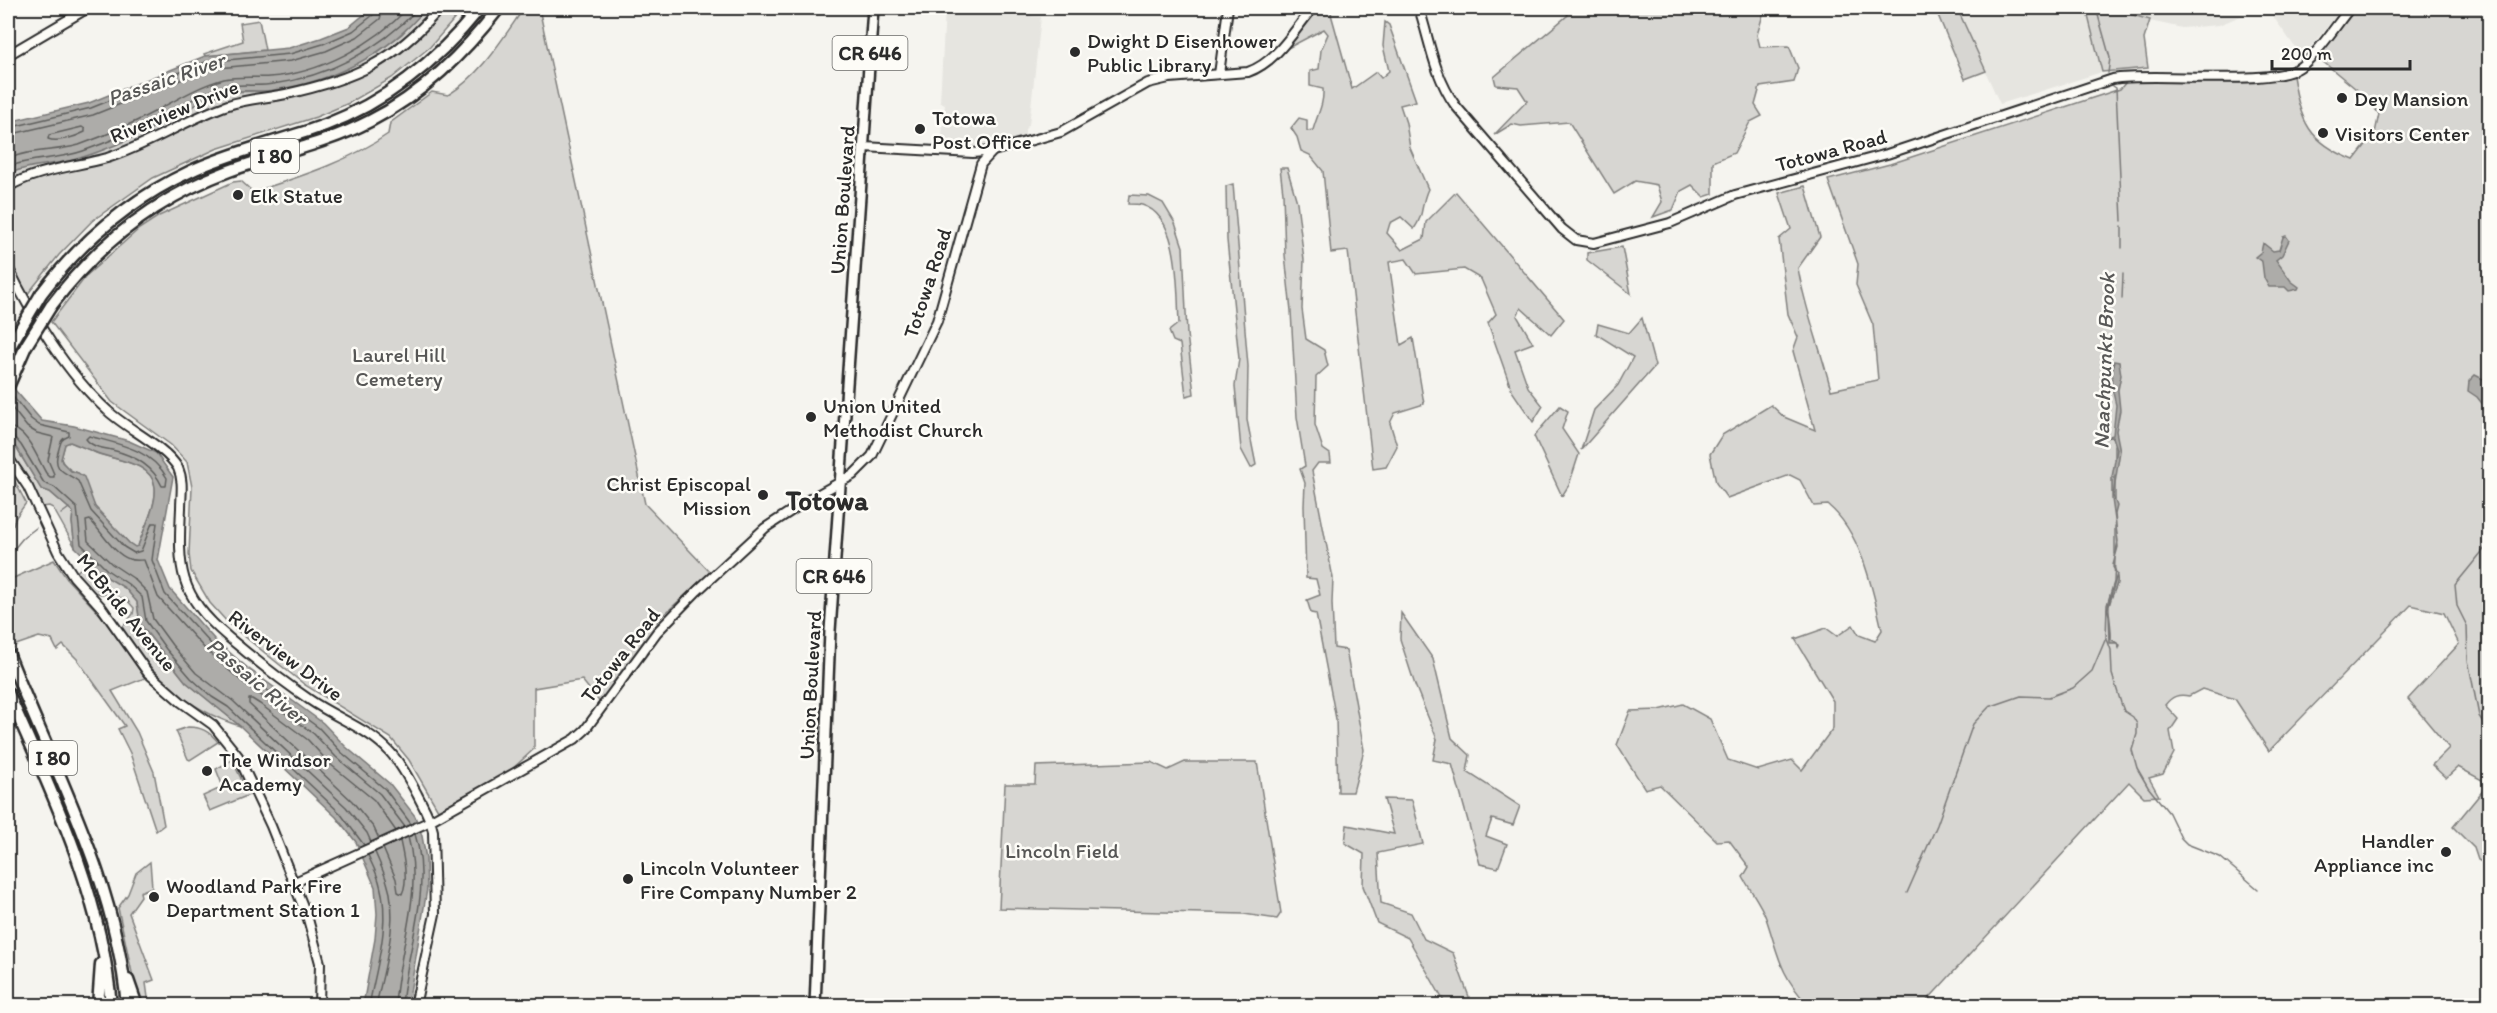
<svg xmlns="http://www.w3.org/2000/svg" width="2497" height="1013" viewBox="0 0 2497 1013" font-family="Itim,sans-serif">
<rect width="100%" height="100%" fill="#f5f4ef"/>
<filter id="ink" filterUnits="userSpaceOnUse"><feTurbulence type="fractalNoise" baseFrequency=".0167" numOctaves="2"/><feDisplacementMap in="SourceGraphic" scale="12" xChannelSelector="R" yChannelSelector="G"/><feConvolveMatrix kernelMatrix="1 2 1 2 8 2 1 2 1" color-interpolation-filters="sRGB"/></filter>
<g filter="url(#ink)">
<g fill="#e6e5e0">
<polygon points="1957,8 2260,8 2219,25 2182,28 2150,21 2144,39 2148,68 2102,72 2000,104"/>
<polygon points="2267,8 2343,8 2302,57"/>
<polygon points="945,9 990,9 993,13 1041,17 1029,125 1025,129 1025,138 1022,140 995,146 941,146 945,104 940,102"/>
</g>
<g fill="#d7d6d2" stroke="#81807e" stroke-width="1.5">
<polygon points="426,8 464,8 430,47 392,78 349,103 316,117 216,149 153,178 92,221 59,255 26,296 8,258 8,174 32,165 56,163 151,129 191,106 228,92 271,91 293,87 338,73 378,52 402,34"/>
<path d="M524,8H539L645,504L710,572L657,621L660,625L602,705L582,680L534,688V749L510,771L438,810L409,760L391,738L305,685L229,624L210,603L191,571L189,554L192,487L187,462L171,445L112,402L51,322L87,275L139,229L159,216L233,182L241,181L253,192C299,177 348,162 388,134L390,123L432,92L448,95C481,75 502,39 524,8Z"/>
<path d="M1319,8H1334L1331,14L1352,89L1376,72L1381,78L1389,71L1383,46L1385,22L1389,25L1416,101L1400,105L1406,123L1410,148L1428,189C1420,206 1425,213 1414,229L1401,217L1390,223L1387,233L1402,250L1424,239L1426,222L1456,192L1564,319L1551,335L1521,308L1517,316L1533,343L1515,350L1528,387L1543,406L1533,422L1512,391L1488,323L1496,314L1481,279L1464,269L1416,274L1406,259L1389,262L1401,345L1413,338L1424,404L1395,413L1390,423L1397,446L1386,467L1373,469L1348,251L1331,253L1323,171L1310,155L1301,151L1297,137L1291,128L1299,118L1307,120V131L1313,130C1317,115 1324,105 1323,89L1310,86V71L1319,69L1321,50L1328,34L1324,29L1288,48L1287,46Z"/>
<polygon points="1563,8 1765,8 1757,35 1760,47 1789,46 1798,68 1794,82 1760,87 1755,105 1762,116 1750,122 1734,153 1713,162 1713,194 1704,197 1692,185 1681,191 1673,210 1653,217 1662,202 1657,185 1635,181 1614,194 1569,122 1521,126 1512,124 1494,135 1527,101 1518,87 1496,85 1494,77 1568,15"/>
<polygon points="1935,8 1957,8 1986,71 1965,79"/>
<polygon points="2086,8 2120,8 2123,12 2150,20 2144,39 2148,68 2102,72"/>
<path d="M2356,8H2489V866L2478,860L2474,848L2453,827L2485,788L2482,780L2458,767L2446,778L2432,765L2449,748L2408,699L2459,644L2444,613L2411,605L2269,751L2235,699L2202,689L2189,696C2178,694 2172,696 2165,705L2178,719L2170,731L2174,753L2163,774L2149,778L2159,796L2144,797L2129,782L1923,1005H1808C1779,973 1779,956 1766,918C1761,904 1750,890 1743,877L1749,867L1729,840L1717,841L1660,785L1645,789L1617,745L1630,711L1659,710L1683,704L1710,719L1728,760L1758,770L1792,760L1802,770L1833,728V701L1795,639L1826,628L1837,636L1853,625L1859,635L1875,641L1882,630C1873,590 1861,532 1828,505L1814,506L1800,480L1790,475L1727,498L1716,483L1710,454L1722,435L1771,405L1784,417L1815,430L1793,351L1798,337L1788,314L1779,239L1791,229L1779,193L1805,186L1820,237L1798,268C1805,310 1821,349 1831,390L1878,380L1873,325L1856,285L1858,264L1828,180L1890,164L2120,89L2127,81L2139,80H2278L2293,76C2301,122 2308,142 2354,160L2375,133L2379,114L2367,98L2316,56Z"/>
<polygon points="259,20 265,50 205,56 204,54 243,41 240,23"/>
<polygon points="1280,168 1287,168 1297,202 1304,260 1302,309 1306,339 1324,350 1328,366 1316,377 1315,425 1323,449 1330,454 1331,463 1318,463 1312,471 1333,578 1332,603 1334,648 1346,650 1364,750 1353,792 1338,792 1336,719 1316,614 1311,613 1307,600 1320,595 1316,579 1306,578 1304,506 1305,483 1300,469 1305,466 1297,417 1291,311 1285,255 1283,193"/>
<polygon points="1233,184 1248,366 1247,420 1256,465 1251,468 1241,449 1235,386 1239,359 1227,240 1226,186"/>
<path d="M1129,195L1149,196L1163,203L1175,223L1183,247L1187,334L1194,394L1186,396L1180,344L1173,341L1169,331L1179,323C1177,292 1181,216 1142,205C1138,204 1132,204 1128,204Z"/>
<polygon points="1622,247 1631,294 1587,260 1587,253"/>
<polygon points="1642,318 1655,366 1581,450 1594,410 1618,385 1633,357 1596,334 1598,324 1629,333"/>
<polygon points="1560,406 1568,411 1562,429 1579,454 1569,485 1562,496 1534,436"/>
<polygon points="8,438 17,449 41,489 50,492 73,512 72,522 75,547 53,508 49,506 42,507 23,470 8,450"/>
<path d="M70,442C79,445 88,449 96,453C114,460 152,462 155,486C157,505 144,528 138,546L135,547L129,543L95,507L78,473C71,471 64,467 61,459L65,444Z"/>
<polygon points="8,468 26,503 16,517 8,537"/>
<polygon points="8,557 9,580 54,560 67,579 106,621 145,678 112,691 137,732 154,772 164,825 156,831 130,753 118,729 125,726 77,659 63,645 57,650 52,640 39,637 13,646 8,627"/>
<path d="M88,560L103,575L125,588L137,602L140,624L186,682L240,726C185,709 153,675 121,629L133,614L134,608L126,599L92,592L76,573Z"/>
<polygon points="1401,613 1433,659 1452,738 1470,755 1467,772 1520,806 1513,825 1492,819 1486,836 1507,844 1498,868 1480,864 1452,764 1433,760 1437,739 1415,685 1400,639"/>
<path d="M188,727C201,727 209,731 218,742L190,760L188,759L176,731Z"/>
<polygon points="232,760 249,795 210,811 203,796 223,787 216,769"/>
<polygon points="1151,762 1168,770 1185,762 1257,762 1281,913 1277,919 1244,914 999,908 1005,784 1035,784 1036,766"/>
<polygon points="1384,799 1412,800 1423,844 1378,853 1381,903 1411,913 1424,939 1453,953 1472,1005 1446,1005 1408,938 1377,923 1363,886 1364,854 1345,843 1347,825 1394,834"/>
<polygon points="150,862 152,887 140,892 141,896 129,913 154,980 146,983 149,1005 139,1005 118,908 128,894 136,873"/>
</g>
<g fill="#adaca9" stroke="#797877" stroke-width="1.5" fill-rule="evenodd">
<path d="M372,8H426C389,54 332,82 274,90C257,93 240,88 224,93C197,102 175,117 150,129C128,140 106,150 83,157C58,166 32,163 8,174V122L89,103L205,56L289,48L321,38L349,27Z"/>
<polygon points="2286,236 2289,240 2282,255 2276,260 2291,281 2299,287 2298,289 2289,291 2285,287 2269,287 2264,278 2262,262 2255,257 2261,252 2263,243 2273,251 2279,250 2283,237"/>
<path d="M2114,361L2119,362L2121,375L2118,390L2120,410L2116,431L2120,451L2113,496L2117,506L2115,514L2118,547L2113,565C2123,586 2113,587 2109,606C2108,611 2112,629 2111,639L2120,645L2119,648L2117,643H2110L2109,615L2107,609L2117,574L2113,567L2118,541L2112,499V477L2117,449L2113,437L2102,438L2113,435L2116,405L2111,384Z"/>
<polygon points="2475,375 2489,382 2489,412 2477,397 2468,391 2469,381"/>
<path d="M8,382L42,421L74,426L129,441L156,453L173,477L158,560L170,589L215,640L249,669L323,723L346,747L390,784L415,816L422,836L426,858L427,889L408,1005H363L375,939L377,914L375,887L356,842L336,817L240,726L186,682L140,624L137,602L125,588L103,575L75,547L72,522L73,512L50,492L41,489L17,449L8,438ZM70,442C79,446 88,449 97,453C114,460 152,462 155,487C157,505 144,528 138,546L135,547L129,543L95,507L84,477L78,473L71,471L62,462L61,459L65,444Z"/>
</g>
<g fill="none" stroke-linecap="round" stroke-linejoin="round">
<g stroke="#5f5f5d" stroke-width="1.5">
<path d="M82,127L85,129V132C75,137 58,143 48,139L49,135Z"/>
<polyline points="8,128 91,108 206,62 290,54 323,44 353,31 373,15 376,8"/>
<polyline points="8,135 93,115 208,69 291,61 326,51 357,37 380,19 383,8"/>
<path d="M8,159C30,149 55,152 79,145C104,136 130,125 154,112C176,100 198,86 224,79C238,76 254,78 269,77C320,74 374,44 408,8"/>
<path d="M8,167C32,157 58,160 83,151C105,143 128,134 150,123C174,110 197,95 223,87C240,83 257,87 273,84C331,76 379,49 419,8"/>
<path d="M10,393L31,419L39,425L69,432V436C59,440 61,443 58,452C52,471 66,472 78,481L91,511L124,547L134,553L141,551L152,523H157L152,560L165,594L212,645L245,674L319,728L341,752L385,789L411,824"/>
<path d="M8,403L27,427L37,433L53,437L48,460L54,474V477H50L46,473C37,458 28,429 8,427"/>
<polyline points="8,435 13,436 21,445 44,483 54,487 77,508 81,544 107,570 128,584 142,597 146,621 166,649 191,678 212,697 228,707 340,813 364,845"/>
<path d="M89,436C118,444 151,449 167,478L166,486H162C153,466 133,455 112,450C102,448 92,447 86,439Z"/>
<polyline points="379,839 374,828 352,801 249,704 249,699 252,699 260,704 308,740 330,764 374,800 396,831"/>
<path d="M371,842L367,833L346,807L233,701L196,673L172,645L153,619L147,592L133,578L112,564L88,541L86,521L90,520C102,532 113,553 129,559C134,561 139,560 144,560L158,597L206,650L240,680L314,734L336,757L380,794L405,827"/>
<path d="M383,848L396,879L398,892L402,894C409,880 403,855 400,841"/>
<path d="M375,852C379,862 384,872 387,882C400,920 384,967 376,1006"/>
<path d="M368,855C372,865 378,875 380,885C391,924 376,968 369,1006"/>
<path d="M395,1006C398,949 424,894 408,837"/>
<path d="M402,1006C406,949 433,891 415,834"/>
</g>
<g stroke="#797877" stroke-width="1.5">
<polyline points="2096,8 2110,58 2108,73"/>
<polyline points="2113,86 2116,88 2122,221"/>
<polyline points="2122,226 2122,248"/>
<polyline points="2122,299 2123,274"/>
<polyline points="2115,458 2115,445"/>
<polyline points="2115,500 2115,475"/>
<polyline points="61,514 69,508"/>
<polyline points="2490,542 2455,585 2457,606 2467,626 2468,660 2479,716 2490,733"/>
<polyline points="2115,554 2115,526"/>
<polyline points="8,556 23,538 36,528"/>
<polyline points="2107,639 2111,650 2112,674 2121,703 2124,711 2133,717 2137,724 2137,734 2132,750 2137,768 2148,787 2169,813 2181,838 2187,844 2220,857 2258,889"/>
<polyline points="1907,893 1937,825 1973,724 1989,707 2021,696 2049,697 2073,688 2092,671 2106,638 2107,605 2114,582 2115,559"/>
</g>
<g stroke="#2b2b2b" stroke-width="12">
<g id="secondary">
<path d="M1419,8C1430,42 1434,75 1455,105L1562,229L1576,240L1594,243L1670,223L1735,195L1887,154L2113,79C2154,72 2273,87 2300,67C2318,54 2336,25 2350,8"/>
<polyline points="8,55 88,8"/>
<polyline points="1219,74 1228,8"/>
<path d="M864,147L973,153L993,151L1061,132L1148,83L1169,78L1248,72C1277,62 1294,30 1313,8"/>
<path d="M8,187C38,169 74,167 107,158C149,145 186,119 228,105C246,99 266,98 286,94C355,79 394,62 440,8"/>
<path d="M8,267C31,315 68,375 108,411C127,429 165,446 178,468C184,481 181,495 181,508C178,569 178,594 228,637C254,659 282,681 310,700C336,718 369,729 390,752C401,764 409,779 417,794C423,806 430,817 433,831L435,914L415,1006"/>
<polyline points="8,457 28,487 58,552 74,577 102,608 148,673 181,702 213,725 238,756 271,826 308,919 320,963 319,1006"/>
<polyline points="295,882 424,824 575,739 585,730 657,632 697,591 765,528 808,500 853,475 872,456 937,321 981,164 993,151"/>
</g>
</g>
<g stroke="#2b2b2b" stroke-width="14">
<polyline id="primary" points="815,1006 830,631 873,8"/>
</g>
<g stroke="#2b2b2b" stroke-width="15">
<g id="highway">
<path d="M41,294C81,241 131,199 191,171C234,151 281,141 325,125C388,101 438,60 480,8"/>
<path d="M51,306C97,245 156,198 229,171C276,154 326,144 370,121C423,94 463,54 499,8"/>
<path d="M8,653C53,769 116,879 127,1006"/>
<path d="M8,693C52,793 102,895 111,1006"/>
<polyline points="128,980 137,1006"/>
<polyline points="98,1006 101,964"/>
</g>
</g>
<use href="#secondary" stroke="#fdfcf7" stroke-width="8"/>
<use href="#primary" stroke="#fdfcf7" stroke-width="9"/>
<use href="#highway" stroke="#fdfcf7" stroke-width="10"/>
<g stroke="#2b2b2b" stroke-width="15" stroke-linecap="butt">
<g id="highway-bridge">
<polyline points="8,350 41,294"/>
<polyline points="8,387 26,346 51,306"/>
</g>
</g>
<use href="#highway-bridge" stroke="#fdfcf7" stroke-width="10"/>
</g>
</g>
<g fill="#2b2b2b" stroke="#fdfcf7" stroke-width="2">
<circle cx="1075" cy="52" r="6"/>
<circle cx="2342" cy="98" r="6"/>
<circle cx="920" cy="129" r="6"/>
<circle cx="2323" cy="133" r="6"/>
<circle cx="238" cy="195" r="6"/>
<circle cx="811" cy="417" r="6"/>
<circle cx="763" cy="495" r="6"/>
<circle cx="207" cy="771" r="6"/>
<circle cx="2446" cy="852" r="6"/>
<circle cx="628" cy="879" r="6"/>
<circle cx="154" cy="897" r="6"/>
</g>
<g text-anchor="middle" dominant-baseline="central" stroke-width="5" stroke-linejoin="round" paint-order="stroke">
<g fill="#fdfcf7" stroke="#6a6a68" stroke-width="1.5">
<rect x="832.5" y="36" width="75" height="34" rx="4.5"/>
<rect x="251" y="139" width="48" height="34" rx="4.5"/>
<rect x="796.5" y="559" width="75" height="34" rx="4.5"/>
<rect x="29" y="741" width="48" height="34" rx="4.5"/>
</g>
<g font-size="20" font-weight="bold" fill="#2b2b2b">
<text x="870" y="53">CR 646</text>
<text x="275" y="156">I 80</text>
<text x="834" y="576">CR 646</text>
<text x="53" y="758">I 80</text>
</g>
<g font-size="21" fill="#2b2b2b" stroke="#fdfcf7" text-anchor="start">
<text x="1087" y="40">Dwight D Eisenhower<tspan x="1087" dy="24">Public Library</tspan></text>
<text x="2354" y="98">Dey Mansion</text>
<text x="932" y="117">Totowa<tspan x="932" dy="24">Post Office</tspan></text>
<text x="2335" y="133">Visitors Center</text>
<text x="250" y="195">Elk Statue</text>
<text x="823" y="405">Union United<tspan x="823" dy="24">Methodist Church</tspan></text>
<text x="751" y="483" text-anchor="end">Christ Episcopal<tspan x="751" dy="24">Mission</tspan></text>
<text x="219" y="759">The Windsor<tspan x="219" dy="24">Academy</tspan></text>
<text x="2434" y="840" text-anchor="end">Handler<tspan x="2434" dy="24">Appliance inc</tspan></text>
<text x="640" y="867">Lincoln Volunteer<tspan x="640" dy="24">Fire Company Number 2</tspan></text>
<text x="166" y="885">Woodland Park Fire<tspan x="166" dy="24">Department Station 1</tspan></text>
</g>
<g font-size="21" fill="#2b2b2b" stroke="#fdfcf7">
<text transform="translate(174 111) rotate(-22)">Riverview Drive</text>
<text transform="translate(1831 150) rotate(-15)">Totowa Road</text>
<text transform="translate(842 200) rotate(-86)">Union Boulevard</text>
<text transform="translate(927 283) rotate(-72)">Totowa Road</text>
<text transform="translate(127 612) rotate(51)">McBride Avenue</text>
<text transform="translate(286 655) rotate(37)">Riverview Drive</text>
<text transform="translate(620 655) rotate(-52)">Totowa Road</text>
<text transform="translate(810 685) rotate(-87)">Union Boulevard</text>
</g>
<g font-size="21" fill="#565655" stroke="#fdfcf7">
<text x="399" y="354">Laurel Hill<tspan x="399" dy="24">Cemetery</tspan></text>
<text x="1062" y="850">Lincoln Field</text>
</g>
<g font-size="22" font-style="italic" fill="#585857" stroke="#fdfcf7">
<text transform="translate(166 79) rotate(-19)">Passaic River</text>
<text transform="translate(2104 361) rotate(-88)">Naachpunkt Brook</text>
<text transform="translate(257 681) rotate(40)">Passaic River</text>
</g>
<g font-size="27" font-weight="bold" fill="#2b2b2b" stroke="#fdfcf7">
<text x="827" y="500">Totowa</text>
</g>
</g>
<rect width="2497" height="1013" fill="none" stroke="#fdfcf7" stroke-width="30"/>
<rect x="15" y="15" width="2467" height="983" fill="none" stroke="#2b2b2b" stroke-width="2" filter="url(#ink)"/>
<path d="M2272 60v9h138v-9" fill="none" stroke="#2b2b2b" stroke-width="3"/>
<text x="2281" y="60" font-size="18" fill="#2b2b2b" stroke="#fdfcf7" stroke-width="4.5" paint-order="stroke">200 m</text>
</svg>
